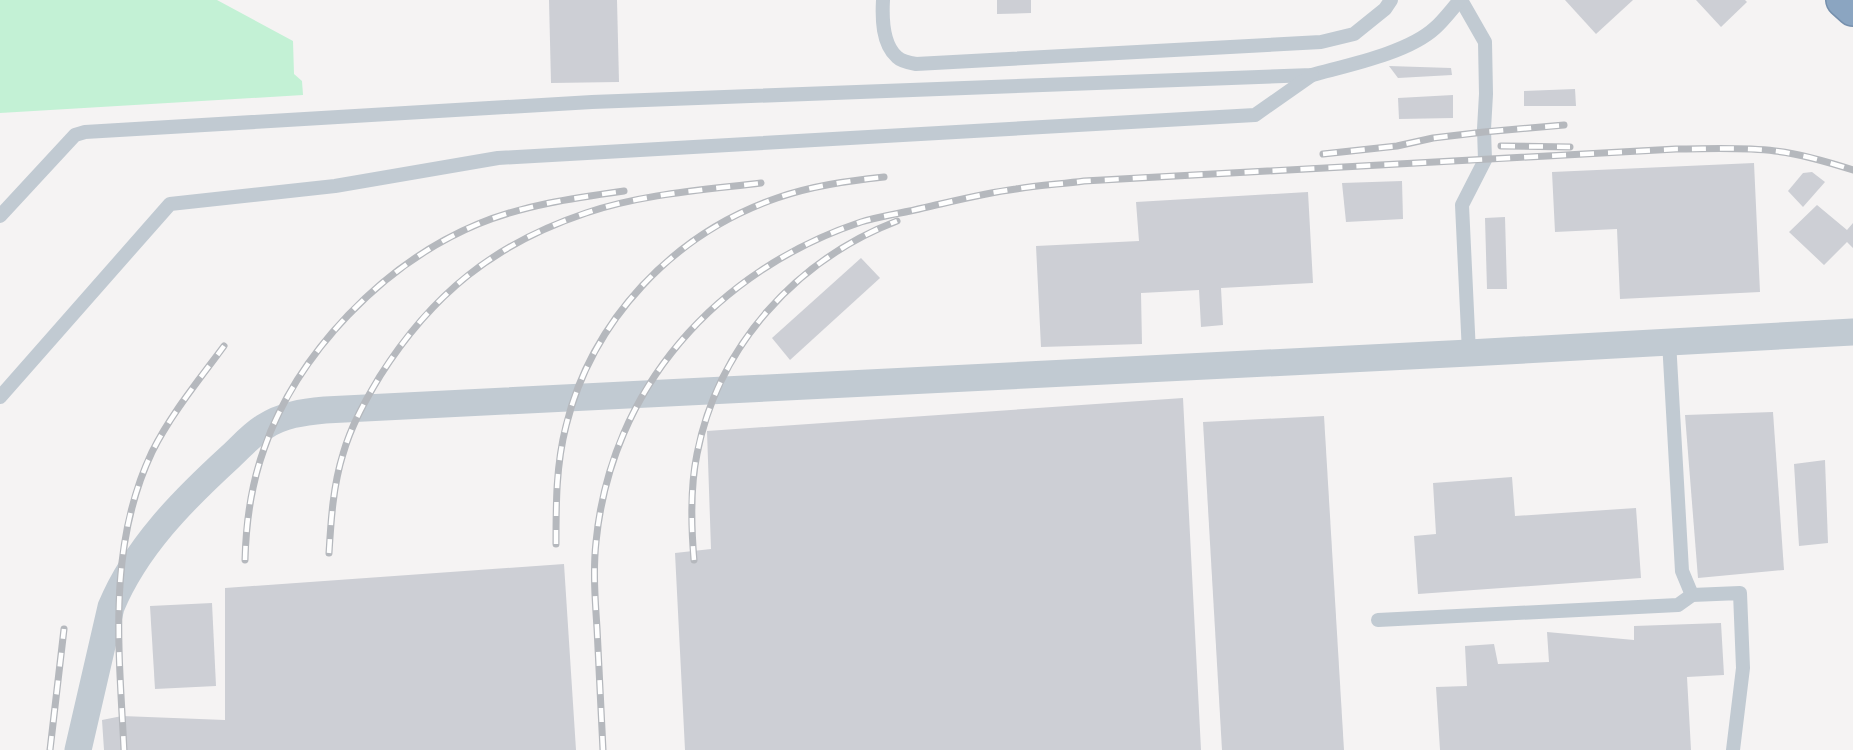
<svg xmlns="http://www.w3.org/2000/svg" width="1853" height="750" viewBox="0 0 1853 750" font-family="'Golos Text',sans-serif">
<rect width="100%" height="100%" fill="#f5f3f3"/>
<polygon fill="#c3f1d5" points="0,0 217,0 293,41 294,74 302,81 303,95 0,113"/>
<g fill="#cdcfd5">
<polygon points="549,0 617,0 619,82 551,83"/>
<polygon points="997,0 1031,0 1031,13 997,14"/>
<polygon points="1565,0 1633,0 1596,34"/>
<polygon points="1696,0 1745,0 1747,2 1721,27"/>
<polygon points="1389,66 1451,68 1452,75 1398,78"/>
<polygon points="1575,89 1576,106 1524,106 1524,91"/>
<polygon points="1453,95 1453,118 1399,119 1398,98"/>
<polygon points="1754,163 1760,292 1620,299 1617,229 1555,232 1552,172"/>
<polygon points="1812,172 1825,182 1803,207 1788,191 1803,173"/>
<polygon points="1402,181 1403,219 1346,222 1342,183"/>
<polygon points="1308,192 1313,283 1221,288 1223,325 1201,327 1199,290 1141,293 1142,344 1041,347 1036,246 1139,241 1136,202"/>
<polygon points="1817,205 1847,230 1853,223 1853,248 1847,242 1824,265 1789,232"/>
<polygon points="1505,217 1507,289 1487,289 1485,218"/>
<polygon points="861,258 880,278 790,360 772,338"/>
<polygon points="1183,398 1201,750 685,750 675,553 711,549 707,431"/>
<polygon points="1773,412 1784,570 1698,578 1685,415"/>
<polygon points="1324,416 1344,750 1222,750 1203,422"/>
<polygon points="1825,460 1828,543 1799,546 1794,464"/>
<polygon points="1512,477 1515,516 1636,508 1641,578 1418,594 1414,536 1436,534 1433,483"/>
<polygon points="564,564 576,750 104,750 102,720 122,716 225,720 225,588"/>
<polygon points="212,603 216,686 155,689 150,606"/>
<polygon points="1721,623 1724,675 1687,677 1691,750 1440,750 1436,687 1467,686 1465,646 1494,644 1498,664 1549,662 1547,632 1634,640 1634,626"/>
</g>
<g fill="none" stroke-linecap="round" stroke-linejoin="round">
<g stroke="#7690ad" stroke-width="36">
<polyline id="highway" points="1843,0 1853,9"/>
</g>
<g stroke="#c1cad2" stroke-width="14">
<path d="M883,0C882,18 882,44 897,57C901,61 910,63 916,64L1321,42L1354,34L1385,9L1391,0"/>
<polyline points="1461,0 1485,42 1486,94 1484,129 1485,160 1462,205 1469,353"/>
<path d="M0,216L75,135L85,132L592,102L1312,75C1348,65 1408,53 1435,28C1444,20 1452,9 1460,0"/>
<polyline points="1669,341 1682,571 1692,595"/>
<polyline points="0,397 170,204 335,186 498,158 1255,115 1312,75"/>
<polyline points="1378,620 1678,605 1692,595 1740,593 1743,668 1733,750"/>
</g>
<path stroke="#c1cad2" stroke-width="27" d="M78,750L111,607C136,547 183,500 230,457C240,448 251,435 264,427C282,415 303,412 325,410L1469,353L1853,332"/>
<use href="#highway" stroke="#8ba5c1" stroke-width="33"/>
<g stroke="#b5b8bd" stroke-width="7">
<g id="rail">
<polyline points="1501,146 1570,147"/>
<polyline points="1323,154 1397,146 1433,138 1484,132 1564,125"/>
<path d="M556,544C556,504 556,465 566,426C592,320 673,234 777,198C811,186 847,181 884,177"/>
<path d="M329,553C331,520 333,486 343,454C351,426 365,401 380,376C432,294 494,244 586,213C642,194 703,190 761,183"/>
<path d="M245,560C246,522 251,485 264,449C297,353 384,263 478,224C524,205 574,198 624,191"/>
<path d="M694,560C691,525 690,488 697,454C718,346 796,260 897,221"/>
<polyline points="50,750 64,629"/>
<path d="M124,750C119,649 107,547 152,452C171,414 199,380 224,346"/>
<path d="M603,750C601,709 599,668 597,628C595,599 593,570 596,542C611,388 717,270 861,222C881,216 903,213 923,208C954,201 985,193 1016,189C1039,185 1062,184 1084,181L1676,149C1709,149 1742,147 1775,151C1801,154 1828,162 1853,170"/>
</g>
</g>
<use href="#rail" stroke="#fff" stroke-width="4.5" stroke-dasharray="14" stroke-linecap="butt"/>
</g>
</svg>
